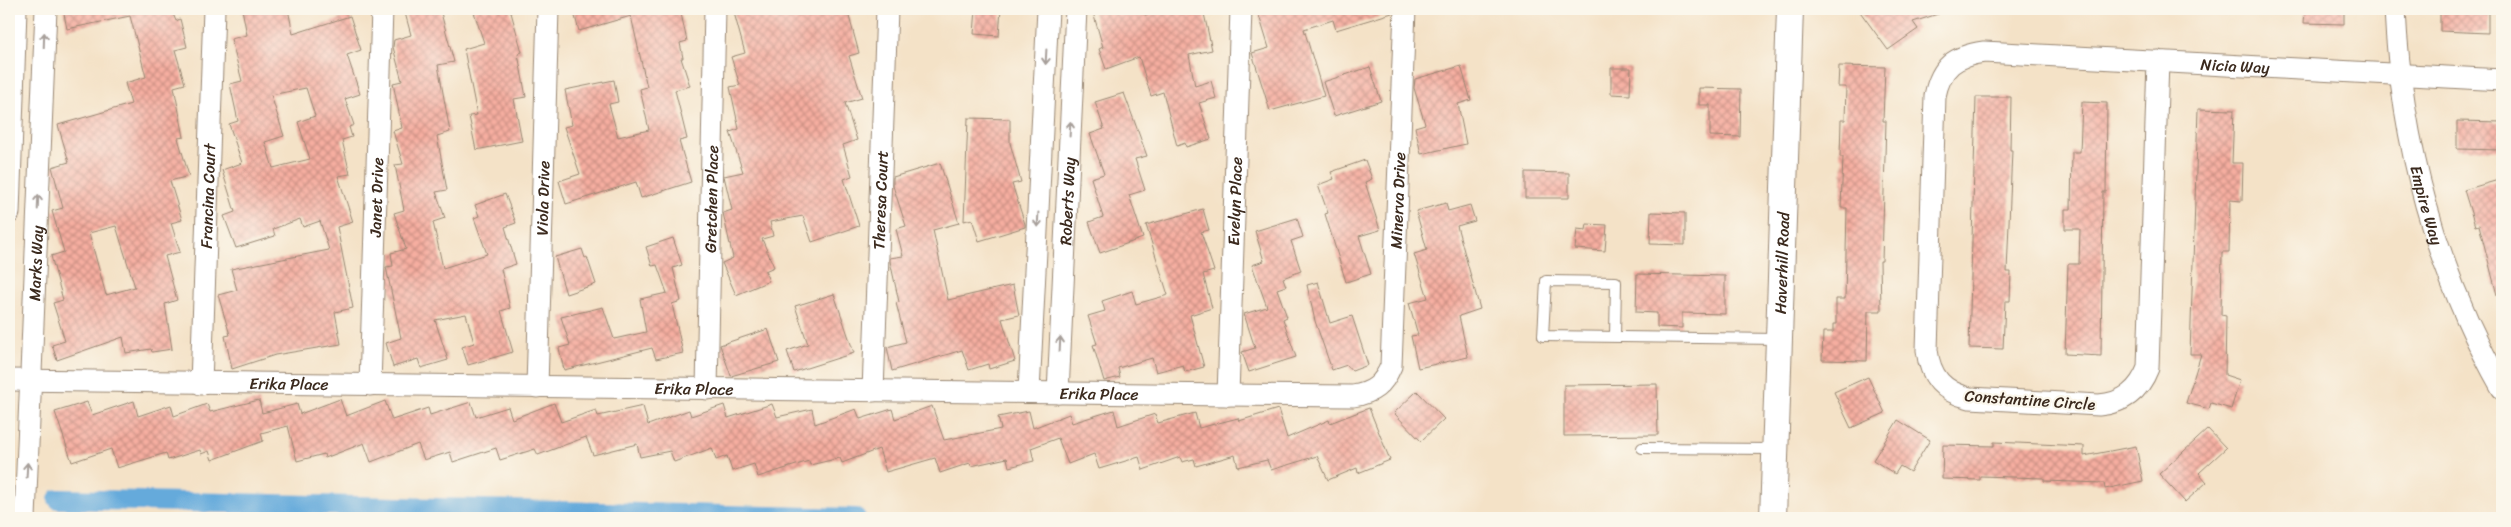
<svg xmlns="http://www.w3.org/2000/svg" width="2511" height="527" viewBox="0 0 2511 527" font-family="Sriracha,sans-serif">
<defs>
<pattern id="building-cross-hatch" width="8" height="8" patternUnits="userSpaceOnUse" patternTransform="scale(1.25)"><rect width="8" height="8" fill="#f6aea0"/><path d="M0 0l8 8M0 8l8-8" fill="none" stroke="#c88e82"/></pattern>
</defs>
<rect width="100%" height="100%" fill="#fbf7ec"/>
<filter id="ink" filterUnits="userSpaceOnUse"><feTurbulence type="fractalNoise" baseFrequency=".02" numOctaves="2"/><feDisplacementMap in="SourceGraphic" scale="10" xChannelSelector="R" yChannelSelector="G"/><feConvolveMatrix kernelMatrix="1 2 1 2 8 2 1 2 1" color-interpolation-filters="sRGB"/></filter>
<filter id="wash" filterUnits="userSpaceOnUse"><feTurbulence type="fractalNoise" baseFrequency=".0096" numOctaves="4" result="noise"/><feDisplacementMap in="SourceGraphic" scale="20" xChannelSelector="R" yChannelSelector="G"/><feGaussianBlur stdDeviation="1.12" result="paint"/><feColorMatrix in="noise" values="0 0 0 0 0 0 0 0 0 0 0 0 0 0 0 0 0 1.4 0 .05"/><feComposite in="paint" operator="in"/></filter>
<g filter="url(#wash)">
<rect width="100%" height="100%" fill="#f4e2c7"/>
<g fill="none" stroke-linecap="round" stroke-linejoin="round">
<polyline stroke="#65aadb" stroke-width="20" points="58,499 856,518"/>
</g>
<g id="blocks">
<g fill="url(#building-cross-hatch)" fill-rule="evenodd">
<path d="M63,9H171L176,21L180,19L187,47L175,50L185,84L174,87L184,137L178,138L189,176L170,181L182,220L171,223L180,252L165,256L177,300L165,304L172,349L152,352L151,349L126,353L123,337L57,360L52,345L65,341L53,303L63,300L51,256L64,252L52,211L63,208L52,167L69,162L58,125L131,104L125,83L146,77L130,16L67,29ZM116,226L135,287L106,295L89,233Z"/>
<path d="M242,9H288L293,34L350,16L361,50L347,55L360,94L345,99L354,125L349,127L352,137L342,140L350,174L338,176L353,222L337,227L353,308L335,312L341,344L275,355L232,369L225,336L230,335L218,295L237,290L231,269L329,250L320,221L303,227L300,219L273,229L275,236L236,248L224,216L235,212L222,170L242,163L229,124L238,121L230,84L242,81L231,39L247,35ZM306,88L315,116L298,122L310,159L273,168L265,142L284,136L271,95Z"/>
<polygon points="404,9 440,9 454,62 438,65 450,132 437,136 447,190 436,192 445,218 433,222 443,268 487,254 474,218 479,216 475,205 505,194 516,223 505,227 516,264 501,269 510,308 501,311 513,352 468,365 462,347 474,343 466,314 435,320 448,360 421,368 418,359 393,367 386,343 401,338 386,267 393,266 391,253 406,249 394,213 404,210 395,165 403,164 393,131 402,128 393,83 402,81 393,47 394,40 411,35"/>
<polygon points="473,9 510,9 522,52 518,54 526,97 514,99 522,141 476,150 469,116 477,115 464,49 484,43"/>
<polygon points="573,9 680,9 687,41 680,43 683,58 681,58 690,86 675,90 687,139 679,141 691,182 641,198 636,182 566,204 559,181 580,174 564,127 572,125 565,90 614,80 618,102 609,104 618,137 649,130 640,89 647,87 631,16 579,31"/>
<polygon points="733,9 847,9 859,53 849,56 862,98 845,103 857,140 843,145 852,176 844,179 859,226 812,242 803,216 770,222 773,236 762,239 774,267 765,271 769,281 736,295 722,263 733,258 723,213 732,210 724,176 743,172 730,132 739,129 730,87 740,85 731,57 745,53"/>
<polygon points="976,9 1001,9 999,36 974,34"/>
<polygon points="1092,9 1143,9 1145,15 1168,9 1203,9 1212,50 1189,55 1195,86 1211,81 1216,98 1199,103 1211,139 1186,147 1185,143 1177,146 1163,92 1151,96 1139,57 1106,69 1099,49 1103,47"/>
<polygon points="1257,9 1392,9 1392,13 1336,30 1333,20 1304,29 1324,96 1270,111 1252,53 1269,48"/>
<polygon points="1858,9 1943,9 1944,12 1913,22 1918,29 1888,50"/>
<polygon points="2305,9 2344,9 2344,24 2304,23"/>
<polygon points="2440,9 2488,9 2488,33 2440,31"/>
<polygon points="1461,66 1471,100 1458,104 1466,144 1421,154 1415,127 1425,124 1414,88 1415,79"/>
<polygon points="1839,66 1885,67 1883,121 1886,121 1882,261 1880,261 1881,311 1868,311 1867,361 1822,360 1823,332 1833,332 1833,324 1836,324 1836,299 1845,299 1847,208 1841,208 1843,157 1840,157 1841,120 1845,120 1846,87 1838,87"/>
<polygon points="1370,67 1381,101 1334,116 1323,82"/>
<polygon points="1611,68 1631,68 1630,95 1611,94"/>
<polygon points="1699,88 1741,89 1740,137 1710,136 1710,105 1699,105"/>
<polygon points="1124,93 1147,156 1135,159 1145,190 1129,195 1143,238 1100,253 1089,222 1103,217 1091,178 1104,174 1090,134 1104,129 1095,102"/>
<polygon points="1976,97 2011,97 2010,150 2012,150 2007,272 2011,272 2010,301 2005,301 2003,349 1969,348"/>
<polygon points="2082,102 2107,103 2106,192 2103,192 2101,356 2065,354 2068,264 2079,264 2080,229 2065,229 2065,209 2071,209 2072,152 2080,152"/>
<polygon points="2198,109 2234,110 2232,163 2243,163 2242,201 2230,200 2229,252 2222,252 2221,315 2226,316 2225,375 2240,380 2231,409 2211,403 2209,409 2186,403 2201,354 2190,354"/>
<polygon points="968,118 1010,119 1010,143 1021,182 1012,184 1025,224 1025,227 979,241 972,219 964,221"/>
<polygon points="2457,121 2502,122 2502,150 2457,149"/>
<polygon points="1365,160 1372,179 1365,182 1380,230 1359,236 1371,274 1346,282 1325,214 1328,213 1318,185 1334,179 1331,172"/>
<polygon points="940,163 959,223 933,230 948,300 1013,285 1019,315 1002,319 1015,361 989,369 988,364 969,370 962,350 892,371 887,347 906,342 896,303 899,302 890,261 890,258 903,256 896,229 906,226 893,186 893,177"/>
<polygon points="1525,172 1569,173 1569,198 1525,198"/>
<polygon points="2502,179 2502,295 2497,295 2479,225 2475,226 2464,190"/>
<polygon points="1446,203 1448,211 1470,205 1475,221 1457,226 1480,309 1459,316 1468,357 1418,368 1411,336 1418,335 1409,303 1428,298 1414,254 1427,250 1416,211"/>
<polygon points="1203,209 1209,230 1201,232 1214,271 1203,274 1212,308 1190,315 1204,367 1185,372 1183,365 1156,372 1152,358 1118,368 1120,377 1104,381 1093,345 1097,344 1088,316 1105,311 1102,301 1132,291 1136,304 1168,295 1146,225"/>
<polygon points="1651,212 1685,213 1685,245 1650,244"/>
<polygon points="1297,218 1303,237 1291,241 1301,271 1283,278 1286,286 1277,289 1287,317 1283,319 1296,357 1249,372 1242,352 1255,348 1244,314 1267,307 1252,265 1264,261 1255,231"/>
<polygon points="1587,224 1607,225 1605,251 1575,249 1577,229 1586,230"/>
<polygon points="673,238 682,265 673,268 681,301 672,304 683,353 656,359 652,348 564,370 559,348 570,345 561,317 603,307 614,339 646,332 640,299 667,293 657,265 652,266 646,247"/>
<polygon points="582,249 585,258 587,257 596,284 566,294 555,257"/>
<polygon points="1637,274 1725,276 1725,314 1682,313 1682,328 1657,327 1657,313 1636,312"/>
<polygon points="1318,282 1330,323 1352,316 1368,365 1352,371 1347,365 1332,370 1315,321 1307,285"/>
<polygon points="834,294 854,353 794,372 787,351 808,344 795,306"/>
<polygon points="768,329 779,362 731,376 720,345"/>
<polygon points="1868,377 1885,413 1851,428 1834,392"/>
<polygon points="1657,384 1658,435 1564,436 1564,385"/>
<polygon points="1417,391 1444,419 1421,441 1394,413"/>
<polygon points="340,399 346,416 385,401 392,420 428,408 430,415 471,402 476,417 508,407 512,419 554,403 561,422 596,410 598,416 643,406 648,425 689,410 691,416 724,405 728,418 772,404 777,417 812,409 815,424 856,409 860,419 892,409 895,419 932,406 944,440 1001,429 998,417 1029,411 1033,428 1069,414 1072,423 1114,410 1118,426 1155,414 1158,423 1195,413 1199,428 1238,418 1239,421 1278,409 1287,438 1329,420 1330,423 1369,408 1390,460 1358,473 1357,468 1328,480 1317,456 1271,470 1267,460 1238,467 1235,455 1196,466 1194,459 1182,462 1180,457 1143,470 1139,457 1099,469 1094,454 1068,464 1058,438 1031,448 1034,461 1009,467 1007,458 971,466 970,463 940,473 935,458 886,472 879,449 842,463 840,458 810,465 809,461 758,477 754,464 732,471 727,456 716,460 712,448 674,462 670,451 640,457 637,444 593,455 586,437 538,455 535,449 500,460 496,448 453,462 450,452 424,460 418,444 371,462 364,443 325,458 324,454 297,461 288,426 261,433 263,441 212,460 209,451 201,454 200,450 168,460 166,453 117,468 111,449 72,462 55,412 87,402 92,415 134,401 138,416 171,405 174,416 207,404 210,412 259,400 262,413 297,404 300,414"/>
<polygon points="1898,420 1930,440 1910,472 1900,466 1895,474 1873,460"/>
<polygon points="2208,429 2226,448 2199,473 2207,482 2185,502 2159,474"/>
<polygon points="1994,442 2084,446 2084,456 2136,446 2143,481 2105,489 2104,483 2044,481 2044,478 1980,476 1980,480 1942,479 1943,445 1994,446"/>
</g>
</g>
</g>
<g filter="url(#ink)">
<use href="#blocks" fill-opacity="0" stroke="#988672" stroke-width="1"/>
<g fill="none" stroke-linecap="round" stroke-linejoin="round">
<g stroke="#988672" stroke-width="12">
<g id="service">
<polyline points="1615,337 1616,282 1546,281 1543,336 1778,339"/>
<polyline points="1642,448 1774,449"/>
</g>
</g>
<g stroke="#988672" stroke-width="23">
<g id="minor">
<path id="s1" d="M2395,9C2401,142 2436,272 2502,388"/>
<path id="s2" d="M2158,61L2148,368C2139,391 2124,403 2099,405L1970,398C1943,392 1930,377 1927,350L1935,96C1941,66 1955,56 1984,52L2502,80"/>
<polyline points="9,213 16,9"/>
<path id="s3" d="M9,380L1228,395L1353,396C1373,393 1383,385 1391,366L1405,9"/>
<path id="s4" d="M201,384L214,9"/>
<path id="s5" d="M370,385L382,9"/>
<path id="s6" d="M537,387L548,9"/>
<path id="s7" d="M707,389L715,9"/>
<path id="s8" d="M873,391L887,9"/>
<polyline points="1029,392 1048,9"/>
<path id="s9" d="M1058,393L1076,9"/>
<path id="s10" d="M1228,395L1241,9"/>
<path id="s11" d="M25,518L46,9"/>
</g>
</g>
<g stroke="#988672" stroke-width="28">
<g id="tertiary">
<path id="s12" d="M1773,518L1790,9"/>
</g>
</g>
<use href="#service" stroke="#fff" stroke-width="10"/>
<use href="#minor" stroke="#fff" stroke-width="21"/>
<use href="#tertiary" stroke="#fff" stroke-width="26"/>
</g>
<defs><path id="oneway-shaft" d="M-6 0H5M1.5-3L5.5 0L1.5 3" fill="none" stroke-width="1.6" stroke-linecap="round" stroke-linejoin="round" transform="scale(1.25)"/></defs>
<g stroke="#a79f9a">
<use href="#oneway-shaft" transform="translate(44 40) rotate(-88)"/>
<use href="#oneway-shaft" transform="translate(1046 57) rotate(93)"/>
<use href="#oneway-shaft" transform="translate(1070 129) rotate(-87)"/>
<use href="#oneway-shaft" transform="translate(38 202) rotate(-88)"/>
<use href="#oneway-shaft" transform="translate(1038 220) rotate(93)"/>
<use href="#oneway-shaft" transform="translate(1060 344) rotate(-87)"/>
<use href="#oneway-shaft" transform="translate(27 470) rotate(-87)"/>
</g>
</g>
<g text-anchor="middle" dominant-baseline="central" stroke-width="4.5" stroke-linejoin="round" paint-order="stroke">
<g font-size="16" fill="#3b2a1e" stroke="#fbf7ec">
<text stroke="none"><textPath href="#s2" startOffset="1149">Nicia Way</textPath></text>
<text stroke="none"><textPath href="#s4" startOffset="188">Francina Court</textPath></text>
<text stroke="none"><textPath href="#s5" startOffset="188">Janet Drive</textPath></text>
<text stroke="none"><textPath href="#s6" startOffset="189">Viola Drive</textPath></text>
<text stroke="none"><textPath href="#s7" startOffset="190">Gretchen Place</textPath></text>
<text stroke="none"><textPath href="#s8" startOffset="191">Theresa Court</textPath></text>
<text stroke="none"><textPath href="#s3" startOffset="1561">Minerva Drive</textPath></text>
<text stroke="none"><textPath href="#s9" startOffset="192">Roberts Way</textPath></text>
<text stroke="none"><textPath href="#s10" startOffset="194">Evelyn Place</textPath></text>
<text stroke="none"><textPath href="#s1" startOffset="199">Empire Way</textPath></text>
<text stroke="none"><textPath href="#s12" startOffset="255">Haverhill Road</textPath></text>
<text stroke="none"><textPath href="#s11" startOffset="255">Marks Way</textPath></text>
<text stroke="none"><textPath href="#s3" startOffset="280">Erika Place</textPath></text>
<text stroke="none"><textPath href="#s3" startOffset="685">Erika Place</textPath></text>
<text stroke="none"><textPath href="#s3" startOffset="1090">Erika Place</textPath></text>
<text transform="translate(2030 400) rotate(4)">Constantine Circle</text>
</g>
</g>
<rect width="2511" height="527" fill="none" stroke="#fbf7ec" stroke-width="30"/>
</svg>
